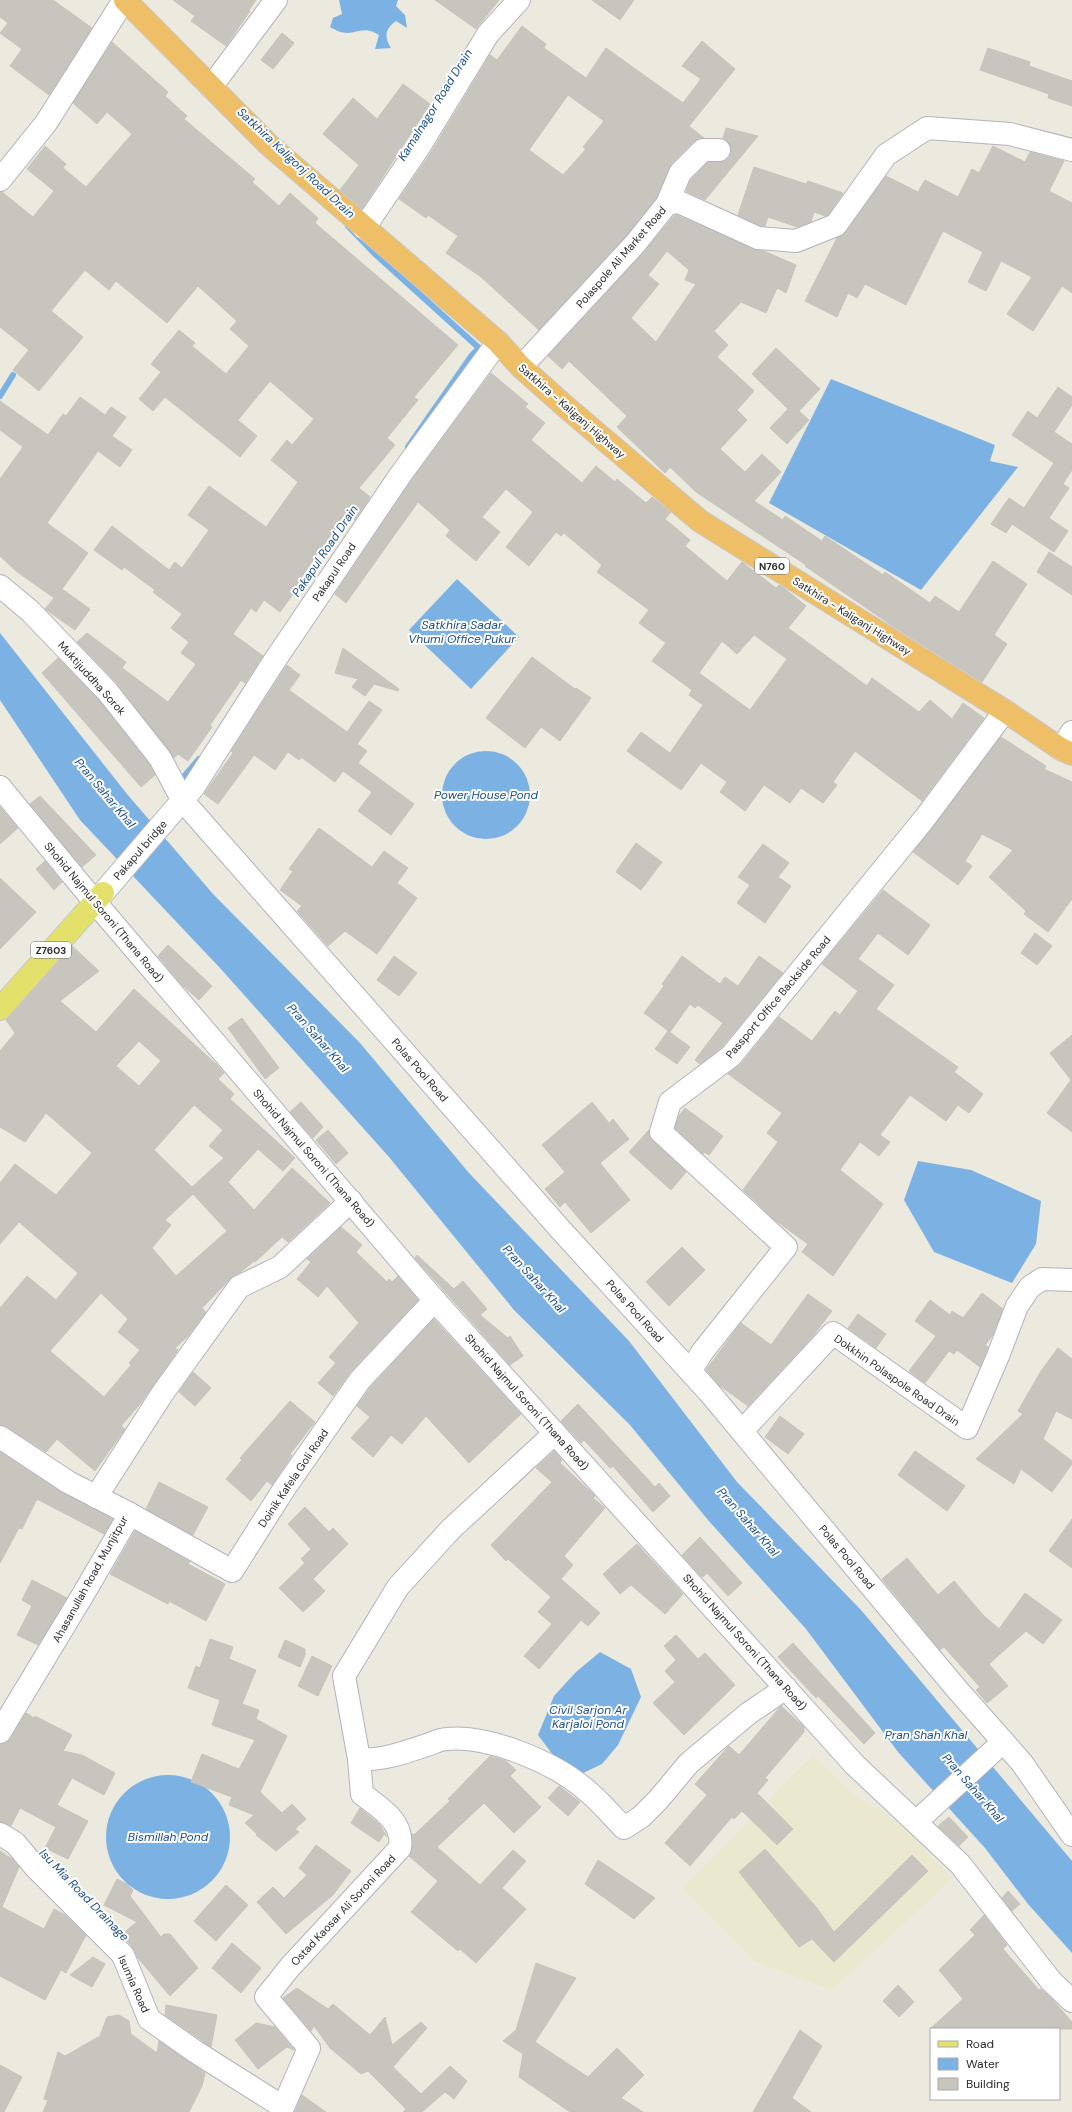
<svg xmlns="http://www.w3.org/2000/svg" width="1072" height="2112" viewBox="0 0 1072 2112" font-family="'DM Sans',sans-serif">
<rect width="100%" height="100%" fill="#ece9df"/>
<polygon fill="#ebe8d0" points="813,1755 856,1797 897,1819 952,1879 832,1990 756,1962 682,1888"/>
<g fill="#7cb2e3">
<path d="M339,0H398L396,6L405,15L407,28L396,21C385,29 384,36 391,48L375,49L379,35C358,22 354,42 330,27L333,18L342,14Z"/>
<polygon points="831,379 995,445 990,461 1018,467 921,590 769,503"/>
<polygon points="457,579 519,637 471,689 409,630"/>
<polygon points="0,633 127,794 213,894 360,1043 469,1173 629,1341 737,1482 861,1610 1072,1861 1072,1953 1028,1904 985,1848 898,1752 806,1629 708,1520 630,1425 514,1310 389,1157 220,968 80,820 0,700"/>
<circle cx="486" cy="795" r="44"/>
<polygon points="918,1161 971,1170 1041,1201 1036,1244 1012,1283 934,1252 904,1200"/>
<polygon points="600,1652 631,1669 641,1697 618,1745 602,1764 583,1773 562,1767 538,1735 554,1696 576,1672"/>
<circle cx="168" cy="1837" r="62"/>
</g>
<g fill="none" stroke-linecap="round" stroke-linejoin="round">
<g stroke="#7cb2e3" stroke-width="6">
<polyline points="348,226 374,253 479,348 472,355 408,447"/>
<polyline points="0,396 13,375"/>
<polyline points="181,780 199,759"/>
</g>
</g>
<g fill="#c7c5be" stroke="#c7c5b9" fill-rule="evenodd">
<polygon points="0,0 53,0 92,28 49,95 10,66 22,49 0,33 8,23 0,17"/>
<polygon points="173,0 256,0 249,10 250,11 226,46 191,21 195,16"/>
<polygon points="435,0 499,0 476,29"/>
<polygon points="592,0 634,0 620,20"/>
<path d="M522,26L546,44L544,48L586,78L606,48L683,103L701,79L682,66L702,41L735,69L689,126L704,138L694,141L671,164L656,198L626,236L539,330L481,277L446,253L458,236L428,215L426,218L399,199L430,154L490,55L497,60ZM568,95L604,121L583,147L586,149L563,175L529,150Z"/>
<polygon points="282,33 294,43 273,69 261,60"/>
<polygon points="112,42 168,92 165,96 187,116 184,119 255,179 252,182 279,206 290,193 318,218 315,223 458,345 414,397 418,400 387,438 395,445 359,488 370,497 355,520 346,514 298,582 300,584 280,612 264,600 256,612 251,608 233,634 263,656 245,683 241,680 210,725 212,727 188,761 178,754 174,758 117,683 77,642 87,633 126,662 122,668 168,702 196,664 181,653 189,642 171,628 182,614 153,592 155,590 124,567 122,570 94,550 112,526 169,570 175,562 182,568 209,530 188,515 209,486 266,527 298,482 271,460 287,440 292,445 314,419 270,381 238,420 257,436 240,457 165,397 153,411 139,399 161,372 151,364 179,330 195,343 192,346 226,374 249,346 230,329 237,321 198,286 167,323 116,281 109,290 85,270 51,311 83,337 39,391 13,370 29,350 0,327 0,192 2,192 33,217 54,191 27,169 45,146 66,164 63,168 86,187 132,134 107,112 97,124 73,103"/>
<polygon points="988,48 1030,62 1029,66 1072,81 1072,106 1048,98 1049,94 980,70"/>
<polygon points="403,84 430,104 362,209 340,190 359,165 323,134 353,98 377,119"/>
<polygon points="726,128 758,136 705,200 686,191 691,180 708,162 725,161 730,157 731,150 730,144 723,138"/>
<polygon points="993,146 1025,162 1030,152 1064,161 1049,191 1072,203 1072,293 1062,286 1033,331 1007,314 1032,277 1001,261 986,291 968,282 983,252 943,231 906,305 865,284 857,298 848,293 837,317 805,301 837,238 846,232 886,176 918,192 925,180 958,197 972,169 979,173"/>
<polygon points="754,167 806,184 808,181 843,193 828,215 825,216 814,212 811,222 797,227 768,217 765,226 761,226 738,215"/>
<path d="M677,215L753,249L764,251L796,265L786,293L777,288L766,313L741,302L714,331L728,345L717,357L754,391L737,410L747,420L720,449L745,472L762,454L781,472L754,501L783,520L785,516L822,541L825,536L883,575L885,572L930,603L935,596L959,612L993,561L1027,584L994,635L1007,644L982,682L894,627L805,566L806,565L696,492L670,467L665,473L617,427L627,416L569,361L562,369L548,356L644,252L674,216ZM667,251L689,270L685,280L696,284L656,342L631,318L659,284L648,275Z"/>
<polygon points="776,348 820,389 799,411 809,420 787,444 770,428 788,409 752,374"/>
<path d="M491,373L528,404L525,407L545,423L531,440L582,483L596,466L615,482L617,479L646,503L652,497L671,512L665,519L690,540L685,546L727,581L742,562L776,588L779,585L784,588L806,606L788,628L867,686L872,678L919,712L930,700L952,719L963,703L984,718L922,801L855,751L833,782L837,785L823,803L801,788L790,803L764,785L745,811L720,792L727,782L701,763L681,790L627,751L641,732L670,753L703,705L689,695L692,690L652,661L666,643L639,623L649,610L597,572L602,565L564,533L561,536L556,532L529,566L506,547L533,512L506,489L482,517L500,532L476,561L446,536L450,530L418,502L346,603L335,594L411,481ZM754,635L787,659L750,710L699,673L722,641L737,654Z"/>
<polygon points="1058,387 1072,397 1072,405 1054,432 1072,444 1072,470 1063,484 1069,488 1049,518 1068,531 1054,552 1012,524 1006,533 991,524 1009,498 1024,508 1054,463 1012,435 1028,411 1037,418"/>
<polygon points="80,397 105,415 111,407 126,417 112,436 132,450 120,467 98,451 47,523 88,553 62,589 90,609 75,630 45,609 54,598 16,571 0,556 0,479 23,447 0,430 0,401 48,435 63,414 66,416"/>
<polygon points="1049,552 1072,567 1072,595 1037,572"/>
<polygon points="343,648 399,689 398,691 374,684 365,696 352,687 358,679 335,673"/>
<polygon points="532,657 575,689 576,688 591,698 560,741 541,727 525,748 486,718"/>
<polygon points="58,658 98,699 150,765 155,775 141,787 42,673"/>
<polygon points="287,665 300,675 289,690 347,732 369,701 382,710 357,744 367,751 358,763 414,804 391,835 358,811 372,792 343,771 335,782 301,757 299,760 288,752 275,770 254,755 218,804 204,794 233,753 231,751"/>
<polygon points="1001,737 1046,766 1044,769 1072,782 1072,899 1048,932 1024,914 1026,911 989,877 1013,850 982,834 965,861 972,866 958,885 913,852"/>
<polygon points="40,796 96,855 82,867 30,804"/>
<polygon points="0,807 18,828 0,844"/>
<polygon points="319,828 372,867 384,851 408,868 397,883 417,898 377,954 345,931 328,946 297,911 302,906 280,890 293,871 289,869"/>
<polygon points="636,843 662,862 641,890 616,872"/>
<polygon points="763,844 789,863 778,877 791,886 765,923 737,903 750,885 738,877"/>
<polygon points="45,861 62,882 54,890 36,869"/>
<polygon points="0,878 36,912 0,949"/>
<polygon points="883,890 930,925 908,955 878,933 858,959 894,985 876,1009 958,1067 954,1072 983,1094 969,1113 958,1105 946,1121 910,1095 880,1135 890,1142 879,1156 860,1142 840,1170 883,1204 833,1276 802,1252 808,1244 775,1220 743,1190 778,1142 767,1133 782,1113 728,1074 741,1064 779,1017 812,1041 835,1011 840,1015 858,991 822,964"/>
<polygon points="1035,933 1052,946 1037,965 1021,953"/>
<polygon points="168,945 212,986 199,1000 182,985 158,956"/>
<path d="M72,946L99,971L60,1001L96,1032L134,989L217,1065L224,1073L218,1079L234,1094L230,1099L295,1158L283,1171L258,1149L228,1182L254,1210L292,1168L330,1203L288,1242L282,1237L255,1262L254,1261L241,1272L233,1276L202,1308L206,1312L188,1336L175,1348L178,1350L140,1404L121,1426L125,1429L95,1471L57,1439L46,1452L7,1427L0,1425V1308L27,1276L56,1300L78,1273L19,1222L0,1244V1183L15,1164L56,1195L92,1153L46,1113L25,1142L0,1127V1051L15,1033L6,1020ZM139,1041L161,1061L139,1086L116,1066ZM194,1105L223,1130L209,1146L224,1158L192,1187L154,1150ZM193,1194L227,1231L176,1276L152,1248L171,1225L165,1220ZM101,1293L128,1319L118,1332L140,1350L129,1363L131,1365L104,1397L50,1351Z"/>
<polygon points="394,956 417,973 399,996 377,980"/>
<polygon points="682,956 720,984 725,977 738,986 759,956 783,973 722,1047 700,1064 695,1060 723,1023 698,1005 695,1008 690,1004 670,1032 644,1013 664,986 662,984"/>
<polygon points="242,1018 279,1068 265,1079 228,1028"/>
<polygon points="668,1031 690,1047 677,1064 655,1049"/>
<polygon points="1072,1035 1072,1132 1047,1113 1071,1080 1050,1053"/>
<polygon points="301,1102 323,1127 313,1138 290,1112"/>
<polygon points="592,1102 609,1123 613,1119 629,1139 600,1163 630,1200 591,1233 565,1202 560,1207 545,1189 565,1172 542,1145"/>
<polygon points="685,1108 723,1136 709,1155 704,1152 703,1154 675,1128 678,1117"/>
<polygon points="328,1130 348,1153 336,1164 316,1140"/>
<polygon points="649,1130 649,1136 653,1141 686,1172 671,1190 629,1152"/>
<polygon points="341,1227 362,1245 356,1252 387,1282 389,1279 392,1282 398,1276 418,1300 351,1371 333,1396 318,1383 336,1363 329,1357 359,1323 327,1286 318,1297 297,1279 311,1262 307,1259"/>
<polygon points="682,1247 705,1270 669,1306 646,1282"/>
<polygon points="417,1255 454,1289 463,1281 487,1309 480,1315 508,1338 510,1336 523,1356 510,1365 415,1258"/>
<polygon points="982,1293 1003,1309 993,1335 985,1345 988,1347 980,1367 957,1350 954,1354 949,1351 925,1383 909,1371 936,1336 915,1321 930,1300 950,1315 952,1311 963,1318"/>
<polygon points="808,1294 832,1311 813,1336 748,1406 719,1385 706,1370 741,1323 771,1345"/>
<polygon points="858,1314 886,1334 876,1348 848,1328"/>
<polygon points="434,1319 521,1414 469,1463 426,1416 402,1444 391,1435 373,1457 351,1438 370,1417 357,1406 370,1388"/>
<polygon points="1058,1348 1072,1359 1072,1419 1056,1411 1043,1439 1072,1461 1072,1464 1052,1492 1021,1469 1014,1484 976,1459 1023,1414 1018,1411 1041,1371"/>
<polygon points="193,1372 211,1388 195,1406 179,1392"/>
<polygon points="290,1401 315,1422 290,1454 292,1455 272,1485 267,1481 251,1501 226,1479 242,1460 240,1458"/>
<polygon points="578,1404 655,1487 659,1483 670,1496 653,1512 613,1466 610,1468 584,1440 581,1443 561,1421"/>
<polygon points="780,1416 804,1434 788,1454 765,1437"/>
<polygon points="554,1451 562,1460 560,1463 593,1494 595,1496 593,1498 605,1508 564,1556 573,1565 561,1579 600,1613 588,1626 581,1620 539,1669 524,1656 552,1624 538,1612 551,1597 508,1559 506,1561 491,1545 552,1482 536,1468"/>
<polygon points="915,1451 965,1486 947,1511 898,1475"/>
<polygon points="0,1452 61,1492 113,1519 104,1534 37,1499 22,1529 19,1528 0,1563"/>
<polygon points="159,1482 208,1507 193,1535 146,1509"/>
<polygon points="305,1507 329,1532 333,1528 348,1544 313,1579 325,1591 303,1612 279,1588 305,1563 301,1559 311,1549 288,1524"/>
<polygon points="1072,1519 1072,1568 1049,1551"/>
<polygon points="135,1531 190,1562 188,1564 225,1584 206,1621 169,1601 168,1604 110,1574"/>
<polygon points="700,1537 742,1583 728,1596 707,1573 703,1577 700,1575 682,1555"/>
<polygon points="637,1544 683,1594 665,1614 631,1585 620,1594 603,1574"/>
<polygon points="907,1558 938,1595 954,1581 983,1615 999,1629 1025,1593 1062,1620 1043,1644 1026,1631 989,1664 1008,1686 987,1703 976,1690 980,1687 944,1647 940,1650 882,1579"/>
<polygon points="32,1580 67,1598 38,1645 17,1635 32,1606 22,1600"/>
<polygon points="676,1635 698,1659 705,1653 735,1685 684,1735 653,1703 675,1682 665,1671 676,1660 664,1646"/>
<polygon points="210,1639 233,1647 229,1659 256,1670 242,1704 259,1710 256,1719 287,1736 260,1792 282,1813 292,1804 306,1819 295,1829 299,1832 276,1851 256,1835 257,1834 245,1823 254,1815 229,1805 232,1797 191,1782 202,1754 239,1769 255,1740 212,1725 220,1700 188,1688 196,1666 200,1668"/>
<polygon points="285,1640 305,1649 305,1655 300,1667 278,1657"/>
<polygon points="793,1643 875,1733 864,1744 818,1696 816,1698 778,1657"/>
<polygon points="312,1656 332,1666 318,1696 298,1686"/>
<polygon points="781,1706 804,1727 804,1732 765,1778 768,1780 757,1793 793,1829 777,1845 742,1811 734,1819 732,1817 690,1866 665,1843 707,1795 695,1784 729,1746 739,1755"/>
<polygon points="26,1713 34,1718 35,1716 72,1735 63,1751 82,1755 115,1773 104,1795 72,1778 57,1805 88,1821 68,1859 45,1848 56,1827 20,1808 11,1826 0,1822 0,1744 6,1743 11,1738"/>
<polygon points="490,1756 506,1761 516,1770 510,1776 541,1807 514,1833 484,1803 437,1847 480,1885 513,1850 526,1861 502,1888 526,1909 476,1963 460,1949 458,1951 411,1912 438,1881 409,1856 412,1848 412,1834 414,1835 450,1801 448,1799"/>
<polygon points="559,1786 580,1802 568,1816 548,1798"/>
<polygon points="360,1808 380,1825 387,1837 384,1834 379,1842 351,1823"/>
<polygon points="949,1817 968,1837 959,1846 938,1826"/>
<polygon points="316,1845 351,1871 333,1895 286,1934 257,1902 273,1887 284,1898 307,1875 299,1868"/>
<polygon points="765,1849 817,1908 834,1932 912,1855 928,1871 834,1962 812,1939 799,1947 739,1872"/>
<polygon points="0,1851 12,1859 19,1867 2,1907 44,1929 54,1909 65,1915 86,1935 66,1973 61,1970 45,2000 0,1976"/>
<polygon points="598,1860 655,1898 634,1919 585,1884"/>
<polygon points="117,1879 127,1884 133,1890 130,1896 161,1937 164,1934 170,1934 198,1968 170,1996 138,1958 132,1946 121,1935 137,1922 104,1905"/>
<polygon points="226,1885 248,1905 216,1941 194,1921"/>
<polygon points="1008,1891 1020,1904 1012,1911 1002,1898"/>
<polygon points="984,1915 1007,1945 1003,1949 1039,1990 1041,1989 1052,1999 1072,2022 1072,2029 930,2029 963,1999 939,1970 975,1935 970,1930"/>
<polygon points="232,1943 261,1968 241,1993 212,1968"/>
<polygon points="93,1957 105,1964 92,1987 70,1975"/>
<polygon points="536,1963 576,1978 535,2042 588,2077 617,2048 644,2075 621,2098 643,2112 570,2112 519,2077 523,2054 503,2041 516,2030"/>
<polygon points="898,1985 914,2002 899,2017 883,2001"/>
<polygon points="297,1988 328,2009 333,2004 370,2035 385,2017 392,2045 421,2022 427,2028 393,2067 421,2094 450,2066 467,2081 454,2099 445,2092 422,2112 403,2112 406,2109 368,2071 361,2074 330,2048 314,2026 311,2031 283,1998"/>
<polygon points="166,2005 217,2015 211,2047 165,2015"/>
<polygon points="119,2015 129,2021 131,2034 157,2053 159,2041 205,2073 202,2086 189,2112 43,2112 48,2100 44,2099 58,2052 65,2056 100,2036 107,2017"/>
<polygon points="256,2023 275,2027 294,2050 287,2047 258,2069 235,2040"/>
<polygon points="800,2030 822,2046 792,2098 811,2112 753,2112"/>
<polygon points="0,2065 22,2077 4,2112 0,2112"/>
<polygon points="302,2095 326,2112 295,2112"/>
</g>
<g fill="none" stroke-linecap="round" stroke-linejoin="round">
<g stroke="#b3b2bd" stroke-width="24">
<g id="street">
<polyline points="0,180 46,123 124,0"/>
<polyline points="1061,749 1072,732"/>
<polyline points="96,1497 162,1394 239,1287 280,1267 351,1201"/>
</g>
</g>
<g stroke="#b3b2bd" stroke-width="24">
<g id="secondary">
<polyline points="211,87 276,0"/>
<polyline points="667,204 680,173 703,150 719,150"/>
<polyline points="364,228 419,147 488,34 519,0"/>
<polyline points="521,367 635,244 667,204 679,202 758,238 796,241 836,225 886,155 927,128 1010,134 1072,150"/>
<polyline points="0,586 30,611 107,691 160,758 183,801 560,1229 709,1392 955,1687 1022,1763 1072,1835"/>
<polyline points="0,787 94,901 437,1303 855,1765 960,1864 1051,1981 1072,2001"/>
<polyline points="103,893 193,788 273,663 401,474 498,342"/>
<polyline points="690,1371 703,1351 786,1247 661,1132 670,1102 731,1056 925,818 1005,711"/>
<polyline points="742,1431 833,1333 967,1428 998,1356 1017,1306 1030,1287 1042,1279 1072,1280"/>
<polyline points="0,1437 68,1482 130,1514 84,1593 0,1732"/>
<polyline points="130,1514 232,1571 284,1489 360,1380 435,1300"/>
<path d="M359,1759C380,1761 403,1753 424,1746C431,1744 440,1739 447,1739C489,1735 553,1762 585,1789C599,1800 611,1815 624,1828L641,1817L658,1800L689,1763L749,1713L786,1688"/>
<polyline points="916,1822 1003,1742"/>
<polyline points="0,1834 15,1843 36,1868 123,1955 149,2019 196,2052 283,2107"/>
<path d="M281,2112L309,2048L266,1997L290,1967L400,1848C404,1821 381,1809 362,1794L359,1759L344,1676L398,1587L451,1529L555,1433"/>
</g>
</g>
<g stroke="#c8c8c8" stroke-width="24">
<polyline id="primary" points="0,1009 103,893"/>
</g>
<g stroke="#c8c8c8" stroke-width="24">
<polyline id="highway" points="125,0 269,145 498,342 521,367 566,407 700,521 1005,711 1061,749 1072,754"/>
</g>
<use href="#street" stroke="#fff" stroke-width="22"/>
<use href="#secondary" stroke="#fff" stroke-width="22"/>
<use href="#primary" stroke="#e3e16c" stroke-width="22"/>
<use href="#highway" stroke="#efbf67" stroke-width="22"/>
</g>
<g text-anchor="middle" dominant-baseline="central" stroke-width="4" stroke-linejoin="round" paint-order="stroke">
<g fill="#fff" stroke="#6b6b6b" stroke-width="1">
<rect x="755" y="558" width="34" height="16" rx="3"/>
<rect x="31" y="942" width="40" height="16" rx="3"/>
</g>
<g font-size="10" font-weight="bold" fill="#2b2b2b">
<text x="772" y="566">N760</text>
<text x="51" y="950">Z7603</text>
</g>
<g font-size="11" fill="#2b2b2b" stroke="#fff">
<text transform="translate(621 257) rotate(-49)">Polaspole Ali Market Road</text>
<text transform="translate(572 411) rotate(41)">Satkhira - Kaliganj Highway</text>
<text transform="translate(334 572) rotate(-56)">Pakapul Road</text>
<text transform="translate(852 616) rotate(32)">Satkhira - Kaliganj Highway</text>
<text transform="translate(92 678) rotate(48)">Muktijuddha Sorok</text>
<text transform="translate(140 850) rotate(-49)">Pakapul bridge</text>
<text transform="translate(104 912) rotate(50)">Shohid Najmul Soroni (Thana Road)</text>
<text transform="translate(778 997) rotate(-50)">Passport Office Backside Road</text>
<text transform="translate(420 1070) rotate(49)">Polas Pool Road</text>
<text transform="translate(314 1158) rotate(49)">Shohid Najmul Soroni (Thana Road)</text>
<text transform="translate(635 1311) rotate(48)">Polas Pool Road</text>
<text transform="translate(897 1380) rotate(35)">Dokkhin Polaspole Road Drain</text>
<text transform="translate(527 1402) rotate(48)">Shohid Najmul Soroni (Thana Road)</text>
<text transform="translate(293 1478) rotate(-56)">Doinik Kafela Goli Road</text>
<text transform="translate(847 1557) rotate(50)">Polas Pool Road</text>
<text transform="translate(90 1579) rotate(-61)">Ahasanullah Road, Munjitpur</text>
<text transform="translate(745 1642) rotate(48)">Shohid Najmul Soroni (Thana Road)</text>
<text transform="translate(343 1910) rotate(-47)">Ostad Kaosar Ali Soroni Road</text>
<text transform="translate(134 1984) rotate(66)">Isumia Road</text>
</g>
<g font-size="12" font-style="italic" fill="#1b4f90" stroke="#fff">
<text transform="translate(435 105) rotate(-58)">Kamalnagor Road Drain</text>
<text transform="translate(296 163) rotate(43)">Satkhira Kaligonj Road Drain</text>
<text transform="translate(325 551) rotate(-56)">Pakapul Road Drain</text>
<text x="462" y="625">Satkhira Sadar<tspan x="462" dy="14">Vhumi Office Pukur</tspan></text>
<text transform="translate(105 793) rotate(50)">Pran Sahar Khal</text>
<text x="486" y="795">Power House Pond</text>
<text transform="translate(318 1038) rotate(49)">Pran Sahar Khal</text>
<text transform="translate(534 1279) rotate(48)">Pran Sahar Khal</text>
<text transform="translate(748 1522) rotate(49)">Pran Sahar Khal</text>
<text x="588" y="1710">Civil Sarjon Ar<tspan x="588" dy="14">Karjaloi Pond</tspan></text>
<text x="926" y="1735">Pran Shah Khal</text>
<text transform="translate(973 1788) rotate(49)">Pran Sahar Khal</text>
<text x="168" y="1837">Bismillah Pond</text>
<text transform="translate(84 1895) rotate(46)">Isu Mia Road Drainage</text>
</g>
</g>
<rect x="930" y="2028" width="130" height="72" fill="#ffffff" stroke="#aaaaaa"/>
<rect x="938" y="2041" width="20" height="6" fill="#e3e16c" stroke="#aaaaaa"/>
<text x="966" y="2048" font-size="12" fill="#2b2b2b">Road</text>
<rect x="938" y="2058" width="20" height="12" fill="#7cb2e3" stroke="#aaaaaa"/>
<text x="966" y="2068" font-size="12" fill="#2b2b2b">Water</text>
<rect x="938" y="2078" width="20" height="12" fill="#c7c5be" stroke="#aaaaaa"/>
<text x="966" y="2088" font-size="12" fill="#2b2b2b">Building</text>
</svg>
